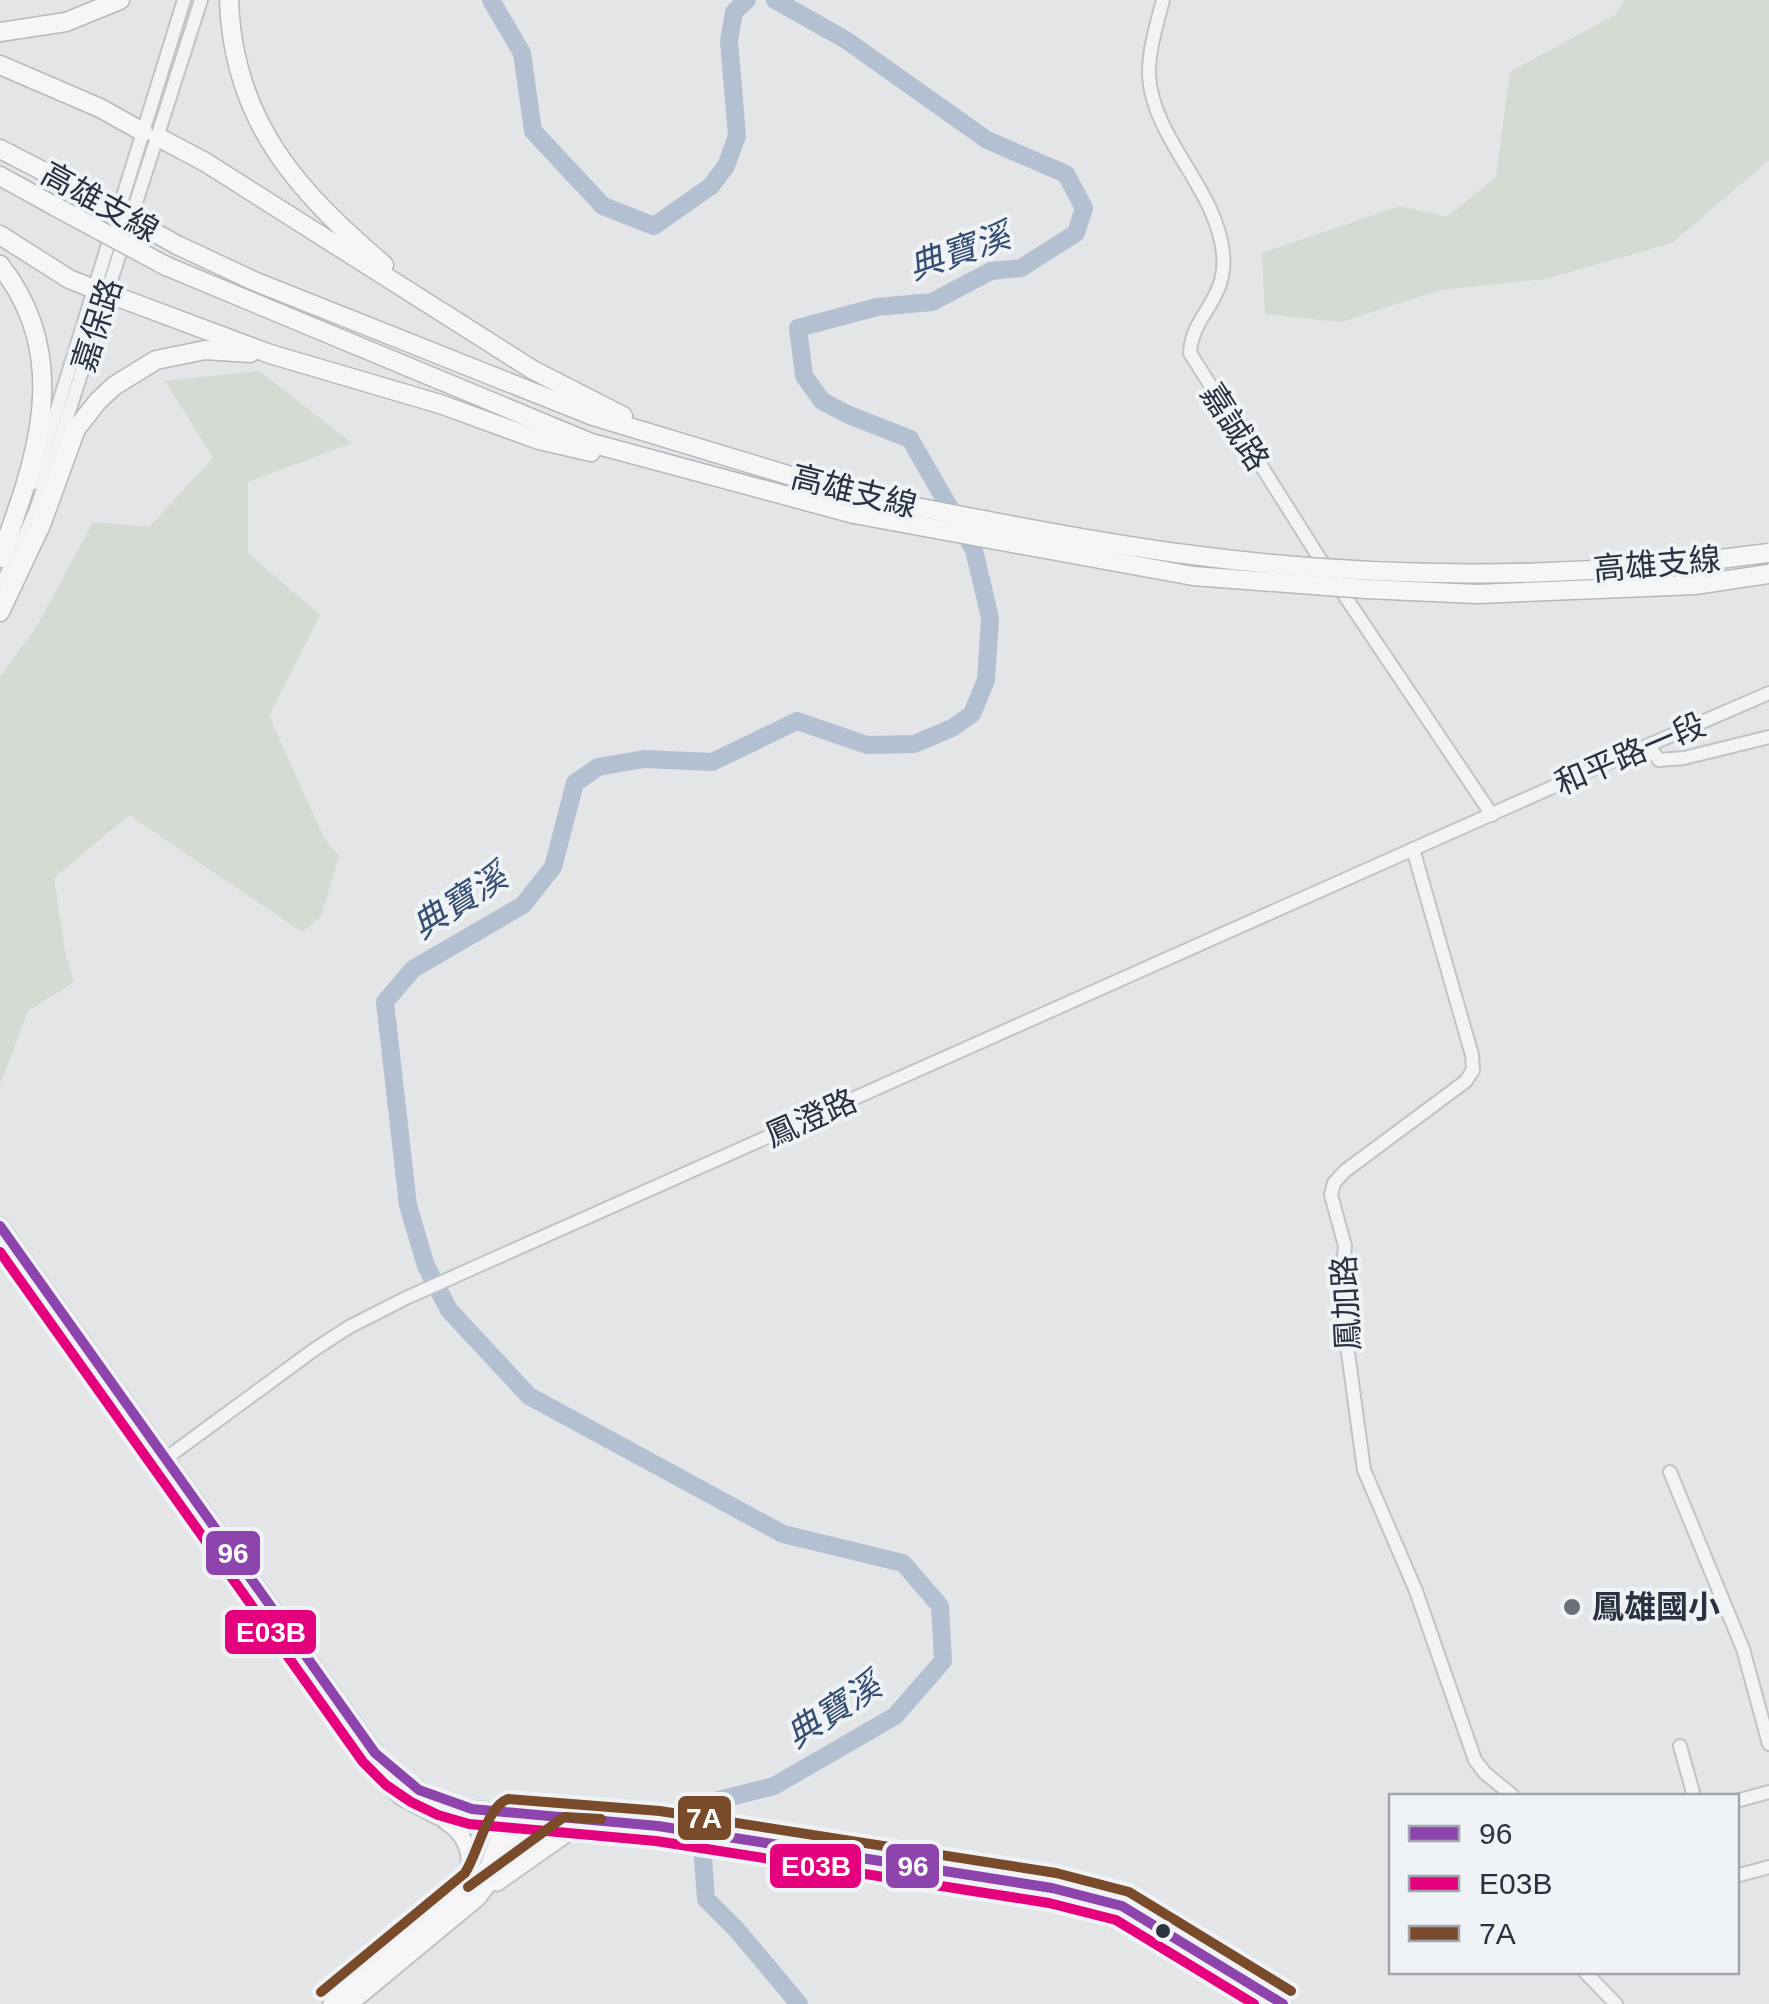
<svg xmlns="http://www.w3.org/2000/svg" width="1769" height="2004" viewBox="0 0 1769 2004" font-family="Arial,'Noto Sans TC',sans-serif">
<rect width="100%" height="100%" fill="#e3e5e7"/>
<g fill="#d3dbd3">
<polygon points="1625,0 1769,0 1769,160 1672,243 1545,279 1440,290 1341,322 1265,314 1262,253 1400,206 1447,217 1496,177 1510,72 1615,15"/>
<polygon points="259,371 352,443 248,482 248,553 320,615 269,716 324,838 339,856 321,917 302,932 129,815 54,878 65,952 74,982 28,1011 0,1085 0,677 38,624 93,522 149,527 213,458 165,381"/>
</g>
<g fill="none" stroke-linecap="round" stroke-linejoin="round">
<g stroke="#b3c0d1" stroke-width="18">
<polyline points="491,0 522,53 533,131 603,206 654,226 711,186 726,166 737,136 729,41 734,12 747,0"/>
<polyline points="775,0 846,40 987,140 1066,174 1084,208 1076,233 1021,268 991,271 932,302 877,307 798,328 804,376 822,401 849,415 910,439 974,550 990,618 986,680 972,714 952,728 914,744 867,745 797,721 712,762 644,759 598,767 575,783 553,867 523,905 413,969 385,1002 408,1205 426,1266 449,1310 529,1396 783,1534 903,1563 940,1606 943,1661 895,1716 774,1786 699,1805 706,1899 736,1929 799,2004"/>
</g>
<g stroke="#c1c3c5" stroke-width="16">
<g id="minor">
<path d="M1163,0C1157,23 1148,52 1149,76C1153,139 1216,188 1223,253C1228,300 1192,314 1190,353L1320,559L1492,815"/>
<polyline points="34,483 184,0"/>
<polyline points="0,589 35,512 56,452 201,0"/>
<polyline points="1649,747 1659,760 1684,758 1769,737"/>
<polyline points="1413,849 1472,1055 1473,1070 1466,1081 1345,1171 1334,1183 1331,1195 1345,1246 1340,1294 1364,1470 1416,1591 1475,1760 1485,1773 1513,1796"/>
<polyline points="161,1462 315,1349 349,1327 406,1298 1575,777 1769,693"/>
<polyline points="1670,1472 1743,1649 1769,1744"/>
<polyline points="1680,1746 1694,1796"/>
<polyline points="1736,1801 1769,1792"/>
<polyline points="1736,1876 1769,1867"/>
<polyline points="1585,1972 1616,2004"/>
</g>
</g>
<g stroke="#bfc2c5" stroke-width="19">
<g id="major">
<path d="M0,1226L375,1753C403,1784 432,1801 472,1809L658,1826L1052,1888L1122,1906L1283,2004"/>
<polyline points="0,1249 350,1740 375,1773 401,1797 437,1816 462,1824 656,1839 1052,1901 1129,1924 1258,2004"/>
<path d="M446,1822C472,1838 476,1868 459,1892"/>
<polyline points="497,1883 568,1833"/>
<polyline points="331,2004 476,1883 488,1866 504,1823"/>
<polyline points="350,2004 478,1898 501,1868 518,1819"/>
</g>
</g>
<g stroke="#b5b8bc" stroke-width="21">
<g id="highway">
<path d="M229,0C233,121 297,191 384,265"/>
<polyline points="0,32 66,22 120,0"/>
<polyline points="0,65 100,108 143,132"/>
<polyline points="158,137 205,162 533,370 623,416"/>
<polyline points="0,149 66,183"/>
<polyline points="0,176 56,207"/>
<polyline points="0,235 69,279 94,289"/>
<polyline points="177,245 254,281 593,416 854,495"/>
<path d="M0,265C73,358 37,458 0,558"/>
<polyline points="166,266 591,443 854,514"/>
<polyline points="107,293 270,354 440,404 539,440 591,452"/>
<polyline points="0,612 41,525 76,429 98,401 114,386 156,360 205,350 250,353"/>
</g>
</g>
<use href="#minor" stroke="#f2f3f4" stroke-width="12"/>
<use href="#major" stroke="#f6f6f6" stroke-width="15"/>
<use href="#highway" stroke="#f6f6f6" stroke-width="18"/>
<g stroke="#b5b8bc" stroke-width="21" stroke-linecap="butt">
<g id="highway-bridge">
<polyline points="66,183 177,245"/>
<polyline points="56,207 166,266"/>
<path d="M854,495C964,516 1074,539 1184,554C1378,580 1575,580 1769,553"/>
<polyline points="854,514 1193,576 1366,589 1477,594 1695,585 1769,574"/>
</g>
</g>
<use href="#highway-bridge" stroke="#f6f6f6" stroke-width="18"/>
<g stroke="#f0f3f6" stroke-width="18">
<polyline id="bus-1" points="0,1226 375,1753 419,1790 472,1809 658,1826 1052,1888 1122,1906 1283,2004"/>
</g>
<g stroke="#f0f3f6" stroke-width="18">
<polyline id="bus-2" points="0,1252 363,1762 386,1785 411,1802 438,1815 469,1824 656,1841 1049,1903 1116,1920 1254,2004"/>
</g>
<g stroke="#f0f3f6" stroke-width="18">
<g id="bus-3">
<polyline points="468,1887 564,1817 601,1819"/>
<path d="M321,1992L465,1873C478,1853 487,1806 508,1799L660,1811L1056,1873L1129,1892L1291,1991"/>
</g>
</g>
<use href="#bus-1" stroke="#8e44ad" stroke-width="10"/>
<use href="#bus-2" stroke="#e5007d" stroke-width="10"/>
<use href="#bus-3" stroke="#7a4b2a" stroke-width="10"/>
</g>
<circle fill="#6b707a" stroke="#f0f3f6" stroke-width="4" cx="1572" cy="1607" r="10"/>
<circle fill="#2a3140" stroke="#f0f3f6" stroke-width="4" cx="1163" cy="1931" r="9"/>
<g text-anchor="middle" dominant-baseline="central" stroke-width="8" stroke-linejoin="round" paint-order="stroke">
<g font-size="32" fill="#2a3140" stroke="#f0f3f6">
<text transform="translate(100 202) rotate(29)">高雄支線</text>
<text transform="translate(97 325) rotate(-72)">嘉保路</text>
<text transform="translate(1235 427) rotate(57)">嘉誠路</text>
<text transform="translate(854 491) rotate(14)">高雄支線</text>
<text transform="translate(1657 564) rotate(-5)">高雄支線</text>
<text transform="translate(1630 754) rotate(-23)">和平路一段</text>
<text transform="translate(811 1118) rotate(-24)">鳳澄路</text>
<text transform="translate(1346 1303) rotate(-93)">鳳加路</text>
</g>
<g font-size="32" font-weight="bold" fill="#2a3140" stroke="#f0f3f6" text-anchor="start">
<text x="1592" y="1607">鳳雄國小</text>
</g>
<g font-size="35" font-style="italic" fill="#364e72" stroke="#f0f3f6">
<text transform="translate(959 251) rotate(-19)">典寶溪</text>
<text transform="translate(459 901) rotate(-33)">典寶溪</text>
<text transform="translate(833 1710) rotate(-33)">典寶溪</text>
</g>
</g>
<g stroke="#f0f3f6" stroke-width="4">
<rect x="204" y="1529" width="58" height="48" rx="10" fill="#8e44ad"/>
<rect x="223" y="1608" width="95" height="48" rx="10" fill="#e5007d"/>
<rect x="676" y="1794" width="57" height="48" rx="10" fill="#7a4b2a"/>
<rect x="884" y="1842" width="57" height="48" rx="10" fill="#8e44ad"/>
<rect x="768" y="1842" width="95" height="48" rx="10" fill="#e5007d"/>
</g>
<g font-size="28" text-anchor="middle" font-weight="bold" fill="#fff">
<text x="233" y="1563">96</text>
<text x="271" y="1642">E03B</text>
<text x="704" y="1828">7A</text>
<text x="913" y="1876">96</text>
<text x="816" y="1876">E03B</text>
</g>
<rect x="1389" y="1794" width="350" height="180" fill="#f0f3f6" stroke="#a1a5ad" stroke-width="2.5"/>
<rect x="1409" y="1826" width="50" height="15" fill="#8e44ad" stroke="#a1a5ad" stroke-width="2.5"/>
<text x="1479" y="1844" font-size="30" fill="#2a3140">96</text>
<rect x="1409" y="1876" width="50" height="15" fill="#e5007d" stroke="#a1a5ad" stroke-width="2.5"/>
<text x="1479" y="1894" font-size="30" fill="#2a3140">E03B</text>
<rect x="1409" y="1926" width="50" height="15" fill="#7a4b2a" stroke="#a1a5ad" stroke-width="2.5"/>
<text x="1479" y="1944" font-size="30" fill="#2a3140">7A</text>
</svg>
